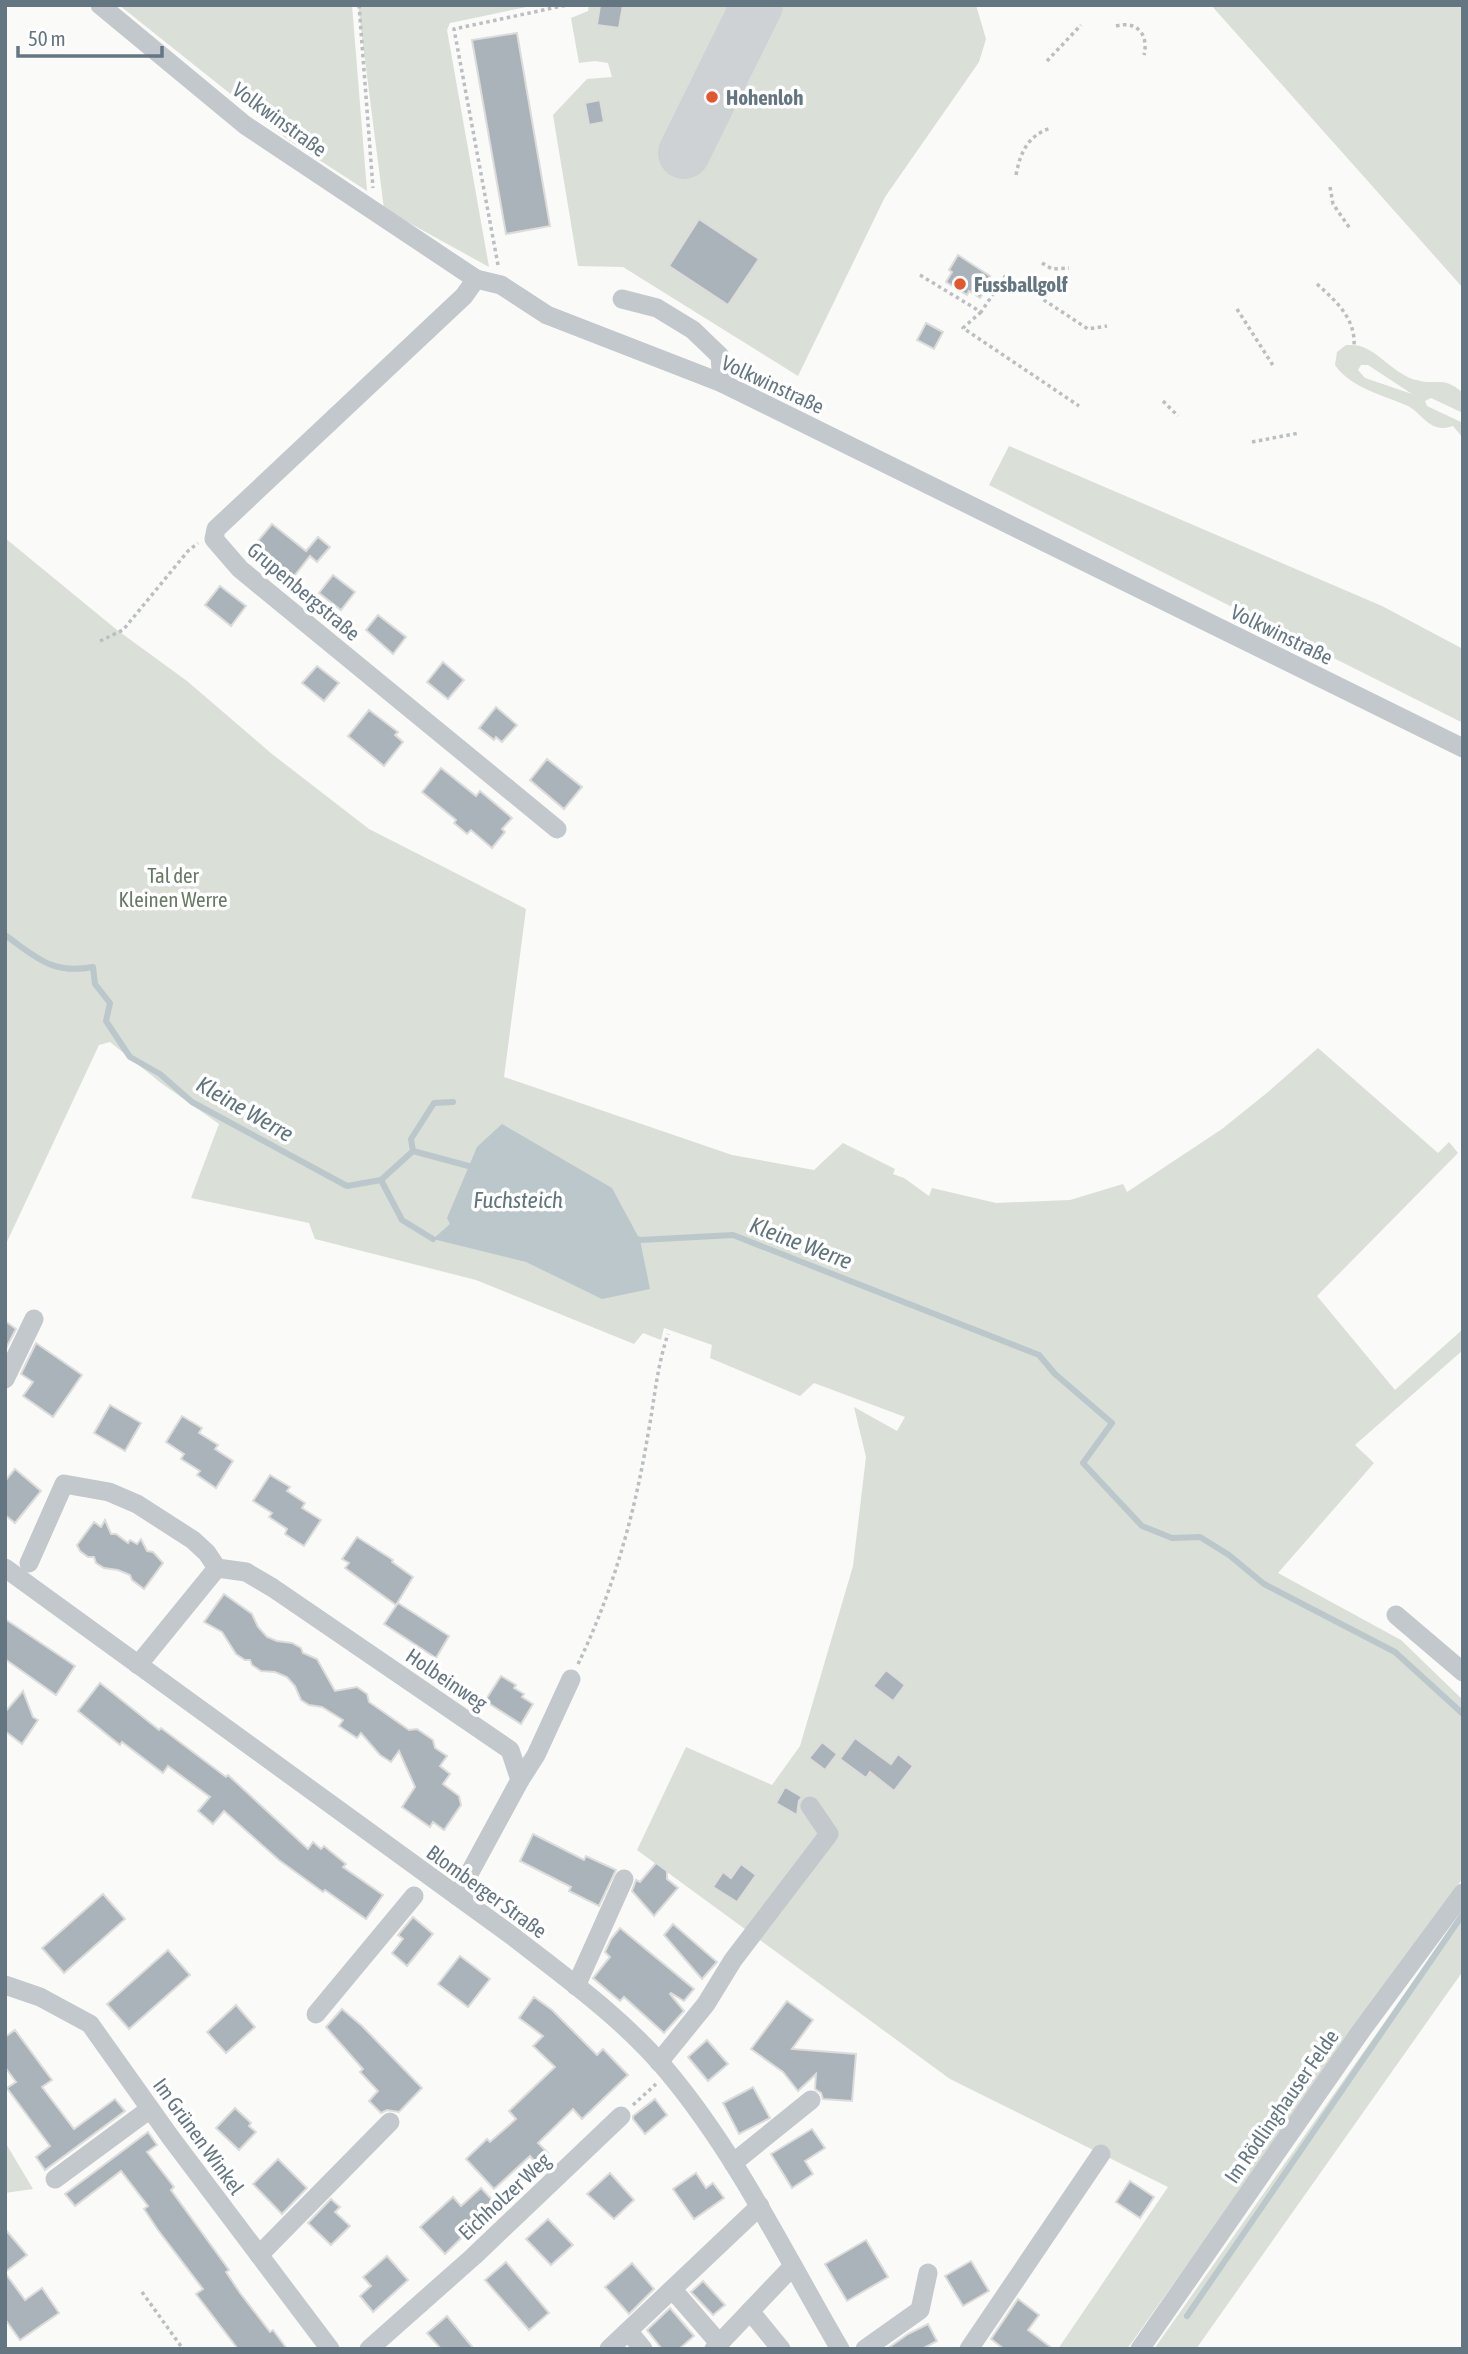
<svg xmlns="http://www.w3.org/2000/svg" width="1468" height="2354" viewBox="0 0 1468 2354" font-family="'Asap Condensed',sans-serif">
<rect width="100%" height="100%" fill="#fafaf8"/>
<g fill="#dadfd7" fill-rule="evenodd">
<polygon points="119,5 352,5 367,191 287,139"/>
<polygon points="358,5 536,5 450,23 447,30 489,267 384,209"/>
<polygon points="589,5 976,5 986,39 979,62 885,197 798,376 623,267 578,266 553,115 587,79 612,77 608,63 595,61 579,63 571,18 588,11"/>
<polygon points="1211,5 1463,5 1463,288"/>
<path d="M1346,345C1352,345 1358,345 1363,347C1382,355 1396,375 1416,380C1437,386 1443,375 1463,393V413L1431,398L1425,401L1427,406L1463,423V438L1453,426C1430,434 1424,415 1408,406C1383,395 1351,388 1335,365L1337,352ZM1361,365H1368L1412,394L1365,378L1358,370Z"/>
<polygon points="1009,446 1382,606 1463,649 1463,723 989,485"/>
<polygon points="5,538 117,630 187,681 272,754 369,829 526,909 504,1077 732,1155 814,1170 843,1143 895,1169 893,1174 904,1178 929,1196 932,1188 996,1203 1070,1200 1123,1184 1127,1192 1222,1129 1268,1092 1318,1048 1438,1153 1449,1142 1458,1153 1317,1296 1395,1390 1463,1329 1463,1350 1355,1445 1374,1463 1278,1573 1401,1640 1463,1700 1463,1878 1127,2349 1058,2349 1168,2187 950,2079 637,1850 686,1747 772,1785 800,1746 853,1566 866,1457 854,1407 897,1431 905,1417 814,1383 800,1396 710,1358 712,1345 664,1328 661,1340 643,1333 634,1344 476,1280 315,1239 309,1223 191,1198 219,1124 161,1083 110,1042 99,1045 5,1246"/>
<polygon points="1463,1911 1463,1971 1196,2349 1154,2349"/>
<polygon points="5,2142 33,2189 5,2193"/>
</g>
<polygon fill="#bbc7cb" points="502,1124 612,1188 640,1240 650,1289 602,1299 526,1262 433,1239 450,1224 447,1218 477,1147"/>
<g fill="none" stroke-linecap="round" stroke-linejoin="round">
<g stroke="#bbc7cb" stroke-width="6">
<path d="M5,935C36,957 52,975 93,967L95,984L110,1003L106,1021L130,1057L160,1074L192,1102L347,1186L381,1180L413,1151L476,1168"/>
<polyline points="413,1151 411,1139 434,1103 453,1102"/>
<polyline points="381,1180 402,1220 433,1239"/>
<polyline points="633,1238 640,1240 733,1235 1039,1355 1055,1374 1112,1423 1083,1463 1142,1526 1172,1538 1200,1537 1229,1555 1264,1584 1395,1652 1463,1714"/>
<polyline points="1187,2316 1463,1914"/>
</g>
<polyline stroke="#ced2d4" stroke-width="52" points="684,153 757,5"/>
</g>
<g fill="#aab3b9" stroke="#dcdcda" stroke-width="2">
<polygon points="600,5 623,5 619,28 597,25"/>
<polygon points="517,33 550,226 506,234 472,40"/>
<polygon points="600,100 604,122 589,125 585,103"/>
<polygon points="699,219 759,259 728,305 669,266"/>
<polygon points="958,255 990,276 986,283 989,285 980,298 969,291 967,295 946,282 952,272 949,270"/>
<polygon points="926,323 943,332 934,349 917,340"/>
<polygon points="272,524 306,551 318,537 330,547 317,562 310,556 291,580 275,566 272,570 260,560 264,556 253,547"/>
<polygon points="333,575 355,592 341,610 319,593"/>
<polygon points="220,586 246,606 231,626 205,605"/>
<polygon points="378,615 406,637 393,654 366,630"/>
<polygon points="443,662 464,680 448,699 427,682"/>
<polygon points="317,666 339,683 324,701 302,683"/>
<polygon points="496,707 517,725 502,742 496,737 494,740 479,728"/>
<polygon points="369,710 398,732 395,735 403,742 384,766 348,736"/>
<polygon points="547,759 582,787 564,809 530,780"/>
<polygon points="441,768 476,796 480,791 512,818 502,829 505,832 492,848 471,830 467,834 454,823 456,820 422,792"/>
<polygon points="5,1321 16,1329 5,1350"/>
<polygon points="36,1343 82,1375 53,1417 23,1396 33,1382 21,1374"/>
<polygon points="110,1405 141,1423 125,1451 94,1433"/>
<polygon points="182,1416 202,1428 199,1433 218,1445 215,1449 233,1461 216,1488 197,1475 200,1471 181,1459 184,1454 166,1442"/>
<polygon points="15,1469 41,1491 15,1523 5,1515 5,1481"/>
<polygon points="270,1475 290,1487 287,1491 305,1503 302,1508 321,1520 304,1546 285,1534 287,1529 269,1517 272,1513 253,1501"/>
<polygon points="105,1520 111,1534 116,1534 128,1543 130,1540 137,1544 141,1539 147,1551 153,1552 163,1563 144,1589 132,1580 130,1575 118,1570 104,1568 96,1563 94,1557 88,1557 80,1551 77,1545 94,1522 101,1527"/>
<polygon points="357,1537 393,1560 392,1562 413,1577 396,1605 345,1568 349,1563 342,1559"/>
<polygon points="224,1594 252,1614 258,1627 267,1637 277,1641 292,1643 301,1648 303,1653 317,1659 335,1691 357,1687 367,1694 369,1702 409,1730 417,1729 433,1740 435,1748 447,1756 440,1766 450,1774 443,1784 459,1796 461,1805 444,1830 433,1822 430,1827 402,1807 415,1787 399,1751 391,1762 380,1755 361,1733 357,1738 339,1726 343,1720 322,1707 309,1705 301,1700 295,1686 287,1677 275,1672 261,1671 252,1665 250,1660 245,1660 236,1654 222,1632 204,1622"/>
<polygon points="398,1603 449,1636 436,1658 384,1624"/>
<polygon points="5,1619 75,1666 56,1695 5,1659"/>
<polygon points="886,1670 905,1685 893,1701 873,1686"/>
<polygon points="501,1676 516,1685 514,1688 524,1694 522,1697 533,1704 521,1724 485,1701"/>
<polygon points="100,1683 159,1730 161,1728 226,1777 228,1775 308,1849 313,1842 321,1849 324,1846 346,1864 343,1867 383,1895 366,1919 325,1890 323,1892 279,1860 224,1811 213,1824 198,1811 210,1797 168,1766 163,1773 122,1742 120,1745 78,1711"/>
<polygon points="23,1691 33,1717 38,1720 22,1744 5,1731 5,1712"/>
<polygon points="855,1738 891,1764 898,1754 913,1766 894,1791 870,1772 866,1778 840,1759"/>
<polygon points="822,1742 837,1754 825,1770 809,1758"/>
<polygon points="785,1787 802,1797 799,1801 797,1815 776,1803"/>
<polygon points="533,1834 584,1860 586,1856 616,1870 599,1906 569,1891 571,1887 520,1861"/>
<polygon points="656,1863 667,1871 667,1879 678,1888 654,1916 632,1891 636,1880 640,1882"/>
<polygon points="741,1864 756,1875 737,1902 713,1887 723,1872 731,1878"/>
<polygon points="103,1894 125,1919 64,1973 42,1948"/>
<polygon points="413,1917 433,1934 407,1966 392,1953 403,1939 398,1935"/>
<polygon points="673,1924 717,1962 702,1979 664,1935"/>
<polygon points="620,1928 694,1989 684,2001 671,1993 670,1994 684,2011 664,2033 624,1997 620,2001 593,1978 610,1957 605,1952 611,1939"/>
<polygon points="168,1950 190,1975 129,2029 107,2004"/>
<polygon points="460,1956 490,1979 468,2007 438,1984"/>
<polygon points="534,1997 552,2010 597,2055 603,2049 628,2075 582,2119 573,2109 538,2143 548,2153 536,2163 530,2156 494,2189 466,2159 487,2139 490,2142 516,2119 509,2111 555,2067 533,2046 543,2036 519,2018"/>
<polygon points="787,2001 813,2020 792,2049 856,2054 852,2101 823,2099 821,2093 815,2089 816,2074 798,2091 783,2072 751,2049"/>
<polygon points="236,2005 255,2027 226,2053 207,2032"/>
<polygon points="342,2009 362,2026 422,2088 399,2112 387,2110 381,2113 369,2101 378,2091 360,2072 363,2069 326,2027"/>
<polygon points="15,2030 52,2080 42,2087 74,2129 115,2099 125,2111 45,2170 36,2157 50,2146 7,2088 16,2082 5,2067 5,2037"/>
<polygon points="707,2040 728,2064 708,2081 688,2057"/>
<polygon points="753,2087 770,2118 739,2134 723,2103"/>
<polygon points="655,2099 667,2115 645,2134 633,2119 633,2116"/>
<polygon points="235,2108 251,2123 249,2126 256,2132 239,2150 216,2128"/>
<polygon points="812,2129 825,2148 805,2161 813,2174 792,2188 771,2154"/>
<polygon points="148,2132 157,2145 147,2152 174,2187 171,2190 229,2270 226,2272 240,2293 270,2332 273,2330 287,2349 238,2349 196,2294 203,2289 158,2230 144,2209 148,2206 121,2171 75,2206 65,2194"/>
<polygon points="278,2159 307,2188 282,2214 253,2184"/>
<polygon points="610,2173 634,2200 614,2219 587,2194"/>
<polygon points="696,2173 706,2188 713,2183 724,2198 694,2219 673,2189"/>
<polygon points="1130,2181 1154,2197 1140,2218 1116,2202"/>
<polygon points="481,2188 496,2204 445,2254 420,2227 453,2197 461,2206"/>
<polygon points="331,2199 340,2207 335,2212 350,2226 331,2245 308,2223"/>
<polygon points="548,2219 573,2245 551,2265 526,2239"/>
<polygon points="5,2229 27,2255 5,2272"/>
<polygon points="866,2240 888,2277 847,2301 825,2264"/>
<polygon points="387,2256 408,2280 373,2312 360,2296 371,2286 363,2277"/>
<polygon points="971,2261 989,2291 963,2306 945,2276"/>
<polygon points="506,2262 549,2313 529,2330 485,2280"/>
<polygon points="632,2263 654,2289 629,2314 605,2287"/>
<polygon points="5,2273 25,2300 42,2288 59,2313 20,2340 5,2319"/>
<polygon points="703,2281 725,2305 713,2315 691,2292"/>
<polygon points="1018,2299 1039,2315 1028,2330 1053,2349 1004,2349 991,2339"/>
<polygon points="670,2308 694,2336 679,2349 662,2349 647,2330"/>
<polygon points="447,2316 474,2349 441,2349 427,2333"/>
<polygon points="928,2324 937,2341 922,2349 887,2349 908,2334"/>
</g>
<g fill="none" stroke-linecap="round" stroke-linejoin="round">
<g stroke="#bbbfc2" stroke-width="3.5" stroke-dasharray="3.5 3.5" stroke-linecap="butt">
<polyline points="359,5 373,188"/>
<path d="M1116,26C1137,20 1149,35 1144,55"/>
<polyline points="1047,61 1081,25"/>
<path d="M1016,175C1020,153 1028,135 1051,128"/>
<polyline points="1330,187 1333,204 1351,230"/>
<polyline points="1042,263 1052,269 1069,268"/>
<polyline points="498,265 454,29 567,5"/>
<polyline points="920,275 981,312 1006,275 1088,329 1107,326"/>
<path d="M1317,284C1337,302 1356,319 1354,347"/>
<polyline points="1237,309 1274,367"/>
<polyline points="981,312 963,328 1079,406"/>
<polyline points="1163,401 1178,416"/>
<polyline points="1252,442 1299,433"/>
<polyline points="100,641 123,630 188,551 198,543"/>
<path d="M578,1664C613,1592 635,1513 648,1434C655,1398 656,1370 668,1334"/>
<polyline points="633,2105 656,2084"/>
<polyline points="142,2292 183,2349"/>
</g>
<g stroke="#c3c8cc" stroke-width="19">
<polyline points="100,5 245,125 476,279 501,285 547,315 722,383 1463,748"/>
<polyline points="476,279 464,296 216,529 214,539 240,569 557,829"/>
<polyline points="622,299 657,308 693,330 720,356 722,383"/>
<polyline points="5,1379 34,1319"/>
<polyline points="29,1563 64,1484 109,1492 137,1504 193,1540 207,1553 217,1568 246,1572 273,1588 510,1750 520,1780 457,1896"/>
<path d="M5,1568L511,1935C565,1977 624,2019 668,2072C738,2156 785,2255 840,2349"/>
<polyline points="1396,1615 1463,1672"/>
<polyline points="138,1665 217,1568"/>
<polyline points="520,1780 536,1755 571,1679"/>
<polyline points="5,1985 40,1997 90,2024 171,2138 330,2349"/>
<polyline points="576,1986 624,1879"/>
<polyline points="316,2014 414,1896"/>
<polyline points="659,2062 706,2004 733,1960 829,1834 810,1806"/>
<polyline points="733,2163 811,2100"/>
<polyline points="55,2179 150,2109"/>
<polyline points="259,2255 390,2122"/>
<polyline points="673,2290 719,2343"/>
<polyline points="750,2311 781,2349"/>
<polyline points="629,2332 643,2349"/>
<polyline points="369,2349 474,2256 621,2116"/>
<polyline points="609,2349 760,2206"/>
<polyline points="714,2349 793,2266"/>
<polyline points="865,2349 920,2310 928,2273"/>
<polyline points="969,2349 1101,2154"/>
<polyline points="1140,2349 1361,2031 1463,1893"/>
</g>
</g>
<g fill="#e4572e" stroke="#fff" stroke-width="2.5">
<circle cx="712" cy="97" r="7"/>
<circle cx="960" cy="284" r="7"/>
</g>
<g text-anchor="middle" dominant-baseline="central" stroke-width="7" stroke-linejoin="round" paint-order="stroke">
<g font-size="21" font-weight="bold" fill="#657683" stroke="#fff" text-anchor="start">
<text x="726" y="97">Hohenloh</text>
<text x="974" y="284">Fussballgolf</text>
</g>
<g font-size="21" fill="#657683" stroke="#fff">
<text transform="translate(280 119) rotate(36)">Volkwinstraße</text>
<text transform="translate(773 384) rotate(25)">Volkwinstraße</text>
<text transform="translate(304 591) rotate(40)">Grupenbergstraße</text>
<text transform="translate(1282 634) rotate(26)">Volkwinstraße</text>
<text transform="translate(447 1679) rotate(34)">Holbeinweg</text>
<text transform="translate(487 1891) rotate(36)">Blomberger Straße</text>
<text transform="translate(1281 2106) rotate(-55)">Im Rödlinghauser Felde</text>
<text transform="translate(199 2136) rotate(54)">Im Grünen Winkel</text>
<text transform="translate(504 2196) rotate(-43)">Eichholzer Weg</text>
</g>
<g font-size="21" fill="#687a64" stroke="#fff">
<text x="173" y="875">Tal der<tspan x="173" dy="24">Kleinen Werre</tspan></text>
</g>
<g font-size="23" font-style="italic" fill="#60757c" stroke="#fff">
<text transform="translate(245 1109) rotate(30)">Kleine Werre</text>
<text x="518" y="1200">Fuchsteich</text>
<text transform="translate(801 1243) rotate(21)">Kleine Werre</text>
</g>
</g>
<rect width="1468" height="2354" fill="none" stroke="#657683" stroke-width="14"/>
<path d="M18 46v10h144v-10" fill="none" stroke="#657683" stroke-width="3.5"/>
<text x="28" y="46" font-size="21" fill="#657683" stroke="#ffffff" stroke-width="5" paint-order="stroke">50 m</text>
</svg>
